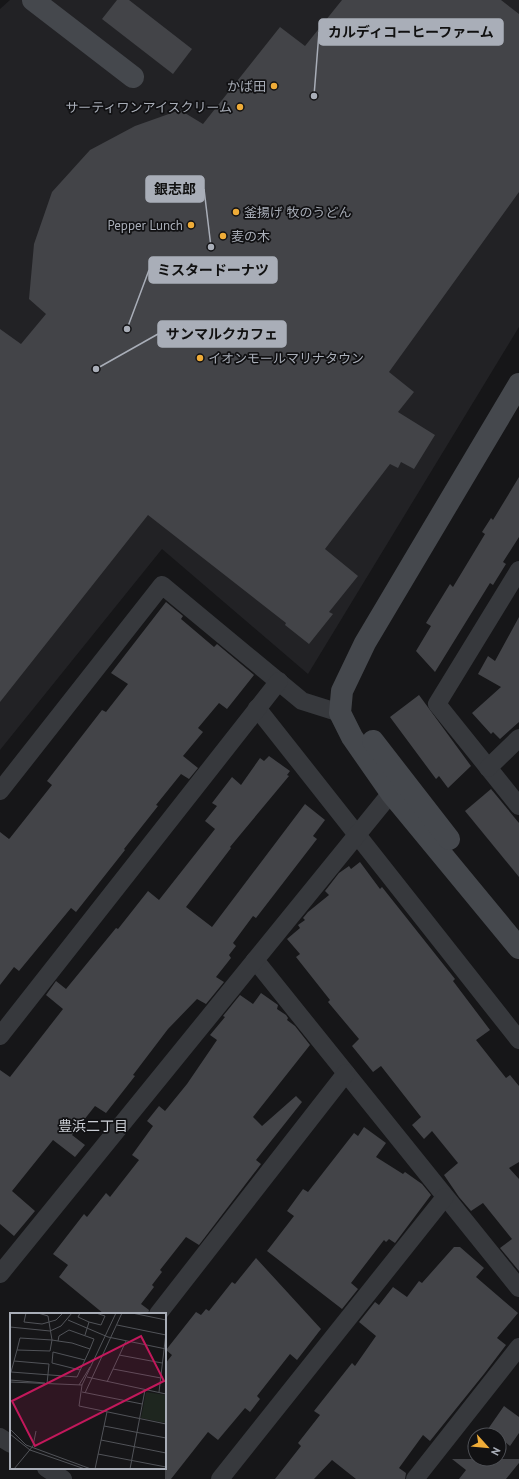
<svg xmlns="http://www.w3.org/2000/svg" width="519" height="1479" viewBox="0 0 519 1479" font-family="'PT Sans','Noto Sans JP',sans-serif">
<rect width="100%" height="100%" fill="#161618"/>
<polygon fill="#222225" points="10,0 519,0 519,327 308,674 162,549 0,750 0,9"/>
<g fill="#434448">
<polygon points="117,0 129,0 192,49 173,74 102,19"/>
<polygon points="342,0 501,0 519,14 519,192 389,372 414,392 398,412 435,435 414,469 401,462 398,468 390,464 325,549 358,576 329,612 333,614 309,644 285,625 286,623 148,515 0,702 0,329 21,344 46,314 29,299 34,244 52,192 90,150 135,126 180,110 203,124 280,27 305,46"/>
<polygon points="519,477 519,537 503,562 506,564 493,585 490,583 435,672 416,651 431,626 426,623 450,584 453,587 485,534 482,532 491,518 493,520"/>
<polygon points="166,602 183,616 181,619 214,647 217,644 254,675 227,709 219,703 198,728 203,732 183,756 198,768 189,779 181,774 156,805 158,806 124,849 125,850 76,912 71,908 19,971 14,967 0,985 0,832 9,839 10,838 52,785 47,781 102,710 106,712 128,684 111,673"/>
<polygon points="519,617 519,722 500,739 493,732 491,734 472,713 501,687 478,674 488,656 495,661"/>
<polygon points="419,695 471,766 448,788 439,776 436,779 390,717"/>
<polygon points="269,756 290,771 287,775 289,776 230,847 231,848 186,907 212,927 305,804 325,820 313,836 317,839 256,918 253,916 233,943 236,946 229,955 231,958 216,977 224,982 206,1004 197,999 168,1029 133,1075 135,1076 106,1113 95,1106 72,1135 85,1145 75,1157 53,1140 12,1191 35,1211 14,1236 0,1224 0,1070 10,1077 63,1009 46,995 56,981 66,989 116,928 118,929 148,891 159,900 215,829 205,821 217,806 212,803 232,777 241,785 260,758 264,761"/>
<polygon points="491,789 519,823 519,877 465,811"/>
<polygon points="360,862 380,889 382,887 455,979 453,981 490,1030 476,1040 506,1078 510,1075 519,1086 519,1162 509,1168 519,1179 519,1271 500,1248 512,1239 483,1203 471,1211 459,1197 444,1175 458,1163 432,1131 424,1139 412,1125 421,1117 381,1066 373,1072 352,1046 359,1039 328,1002 330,1000 296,957 300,954 287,939 300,928 298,925 305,920 303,918 308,912 329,895 325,891 339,873 349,866 351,869"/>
<polygon points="261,993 278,1005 277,1009 286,1015 288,1018 287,1020 295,1026 310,1045 253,1117 262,1126 296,1096 302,1102 256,1160 261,1164 199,1245 186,1237 160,1270 162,1272 152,1285 154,1287 141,1304 149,1310 148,1314 104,1314 59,1277 68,1265 53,1254 84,1214 87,1217 106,1193 110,1197 139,1160 132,1155 153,1126 147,1121 159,1106 165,1111 187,1084 217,1040 210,1035 225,1017 223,1016 240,995 253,1004"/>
<polygon points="364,1127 386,1143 376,1157 403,1174 405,1172 422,1184 431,1195 395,1243 389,1239 386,1242 384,1240 351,1283 358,1289 342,1309 267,1251 294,1216 287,1211 303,1189 308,1192 354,1133 358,1136"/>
<polygon points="454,1247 460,1247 484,1268 476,1277 518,1313 497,1338 506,1345 484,1374 430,1441 423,1435 399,1468 406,1473 405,1479 356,1479 332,1460 314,1479 275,1479 301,1446 298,1443 320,1415 314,1411 352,1363 355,1366 376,1336 359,1322 375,1302 379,1305 393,1287 407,1297 419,1281 422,1283"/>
<polygon points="256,1258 321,1329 297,1360 290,1354 257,1396 260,1399 250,1412 245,1408 218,1440 208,1432 171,1479 165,1479 165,1364 172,1355 166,1350 196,1312 201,1315 206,1309 209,1311 232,1282 235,1284"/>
<polygon points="504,1406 519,1417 519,1433 510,1446 499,1437 499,1435 488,1429"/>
<polygon points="452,1459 519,1459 519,1463 506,1479 459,1479 466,1470"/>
</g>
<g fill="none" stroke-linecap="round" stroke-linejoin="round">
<g stroke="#37393d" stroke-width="18">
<polyline points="519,570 437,704 519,806"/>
<polyline points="257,708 519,1040"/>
<polyline points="488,768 519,738"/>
<polyline points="0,791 162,585 302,701 340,713"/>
<polyline points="255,960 519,1288"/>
<polyline points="0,1036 279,681"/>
<polyline points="0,1274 391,793"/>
<polyline points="158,1314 346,1073"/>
<polyline points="0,1437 11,1444"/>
<polyline points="46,1468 63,1479"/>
<polyline points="220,1479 445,1197"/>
<polyline points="415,1479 519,1347"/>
</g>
<g stroke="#45484d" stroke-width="22">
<polyline points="33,0 133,77"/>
<polyline points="519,384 365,643 342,691 340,713 352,737 391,793 519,948"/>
<polyline points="373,741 449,839"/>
</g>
</g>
<g fill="#efac38" stroke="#111113" stroke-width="1.5">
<circle cx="274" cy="86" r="4"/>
<circle cx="240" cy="107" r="4"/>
<circle cx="236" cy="212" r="4"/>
<circle cx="191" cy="225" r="4"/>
<circle cx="223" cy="236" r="4"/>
<circle cx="200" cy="358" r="4"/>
</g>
<g text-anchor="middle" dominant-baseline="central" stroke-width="3.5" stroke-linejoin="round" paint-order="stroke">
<g font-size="13" fill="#a9aeb8" stroke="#111113" text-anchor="end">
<text x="266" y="86">かば田</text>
<text x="232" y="107">サーティワンアイスクリーム</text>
<text x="244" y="212" text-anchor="start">釜揚げ 牧のうどん</text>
<text x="183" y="225">Pepper Lunch</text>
<text x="231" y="236" text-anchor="start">麦の木</text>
<text x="208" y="358" text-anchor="start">イオンモールマリナタウン</text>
</g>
<g font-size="14" fill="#cacdd4" stroke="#111113">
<text x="93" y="1126">豊浜二丁目</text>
</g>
</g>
<g transform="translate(10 1313)">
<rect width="156" height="156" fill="#161618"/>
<path d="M136,79L156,82V110L131,105Z" fill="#1e261f"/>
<path fill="none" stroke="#515358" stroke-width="1" d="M16,0L14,9L32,11L46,7L53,0M28,0L38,3L42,27L40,38L7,37L10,25L42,27L48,28L62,30L80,36L84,26L59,17L49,23L48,28M70,0L68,4L79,9M122,0L156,7M58,7L98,24L156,36M107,12L156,22M0,14L40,18L51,13L62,0M75,22L79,9L91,12L95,3L86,0M7,37L1,59L67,64L80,36M109,42L152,50M4,48L39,51L37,71M103,56L151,65M70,57L42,50L43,39L75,47M77,64L156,81M0,67L35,70M0,69L72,72L106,0M97,69L116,28M69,72L80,54M72,72L69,93L156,111M72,79L132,91M149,79L156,20M75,80L112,0M94,113L156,125M0,116L16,132L81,156M0,121L20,137L75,156M91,127L156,140M88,141L156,154M4,156L23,133L26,118M85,156L97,99M120,156L135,77"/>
<path fill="#c2185b" fill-opacity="0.15" stroke="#c2185b" stroke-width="2" d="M131,23L154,68L25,133L2,88Z"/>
<rect width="156" height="156" fill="none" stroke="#a9aeb8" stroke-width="2"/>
</g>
<path fill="none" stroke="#a9aeb8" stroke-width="1.5" d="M314 96L319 32M211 247L204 189M127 329L149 270M96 369L158 334"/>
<g fill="#a9aeb8" stroke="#111113" stroke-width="1.5">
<circle cx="314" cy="96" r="4"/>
<circle cx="211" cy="247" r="4"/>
<circle cx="127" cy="329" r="4"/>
<circle cx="96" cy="369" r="4"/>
</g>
<g fill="#a9aeb8" stroke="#a9aeb8" stroke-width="1.5">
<rect x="319" y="19" width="184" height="26" rx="4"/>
<rect x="146" y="176" width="58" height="26" rx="4"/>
<rect x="149" y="257" width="128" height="26" rx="4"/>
<rect x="158" y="321" width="128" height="26" rx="4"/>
</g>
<g font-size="14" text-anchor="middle" font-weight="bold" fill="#111">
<text x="411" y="37">カルディコーヒーファーム</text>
<text x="175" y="194">銀志郎</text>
<text x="213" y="275">ミスタードーナツ</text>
<text x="222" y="339">サンマルクカフェ</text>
</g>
<g transform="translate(487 1447) rotate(117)"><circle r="19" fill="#111113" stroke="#4e5055"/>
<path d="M0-3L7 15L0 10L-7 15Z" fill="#efac38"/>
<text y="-6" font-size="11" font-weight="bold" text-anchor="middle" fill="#a9aeb8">N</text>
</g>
</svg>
